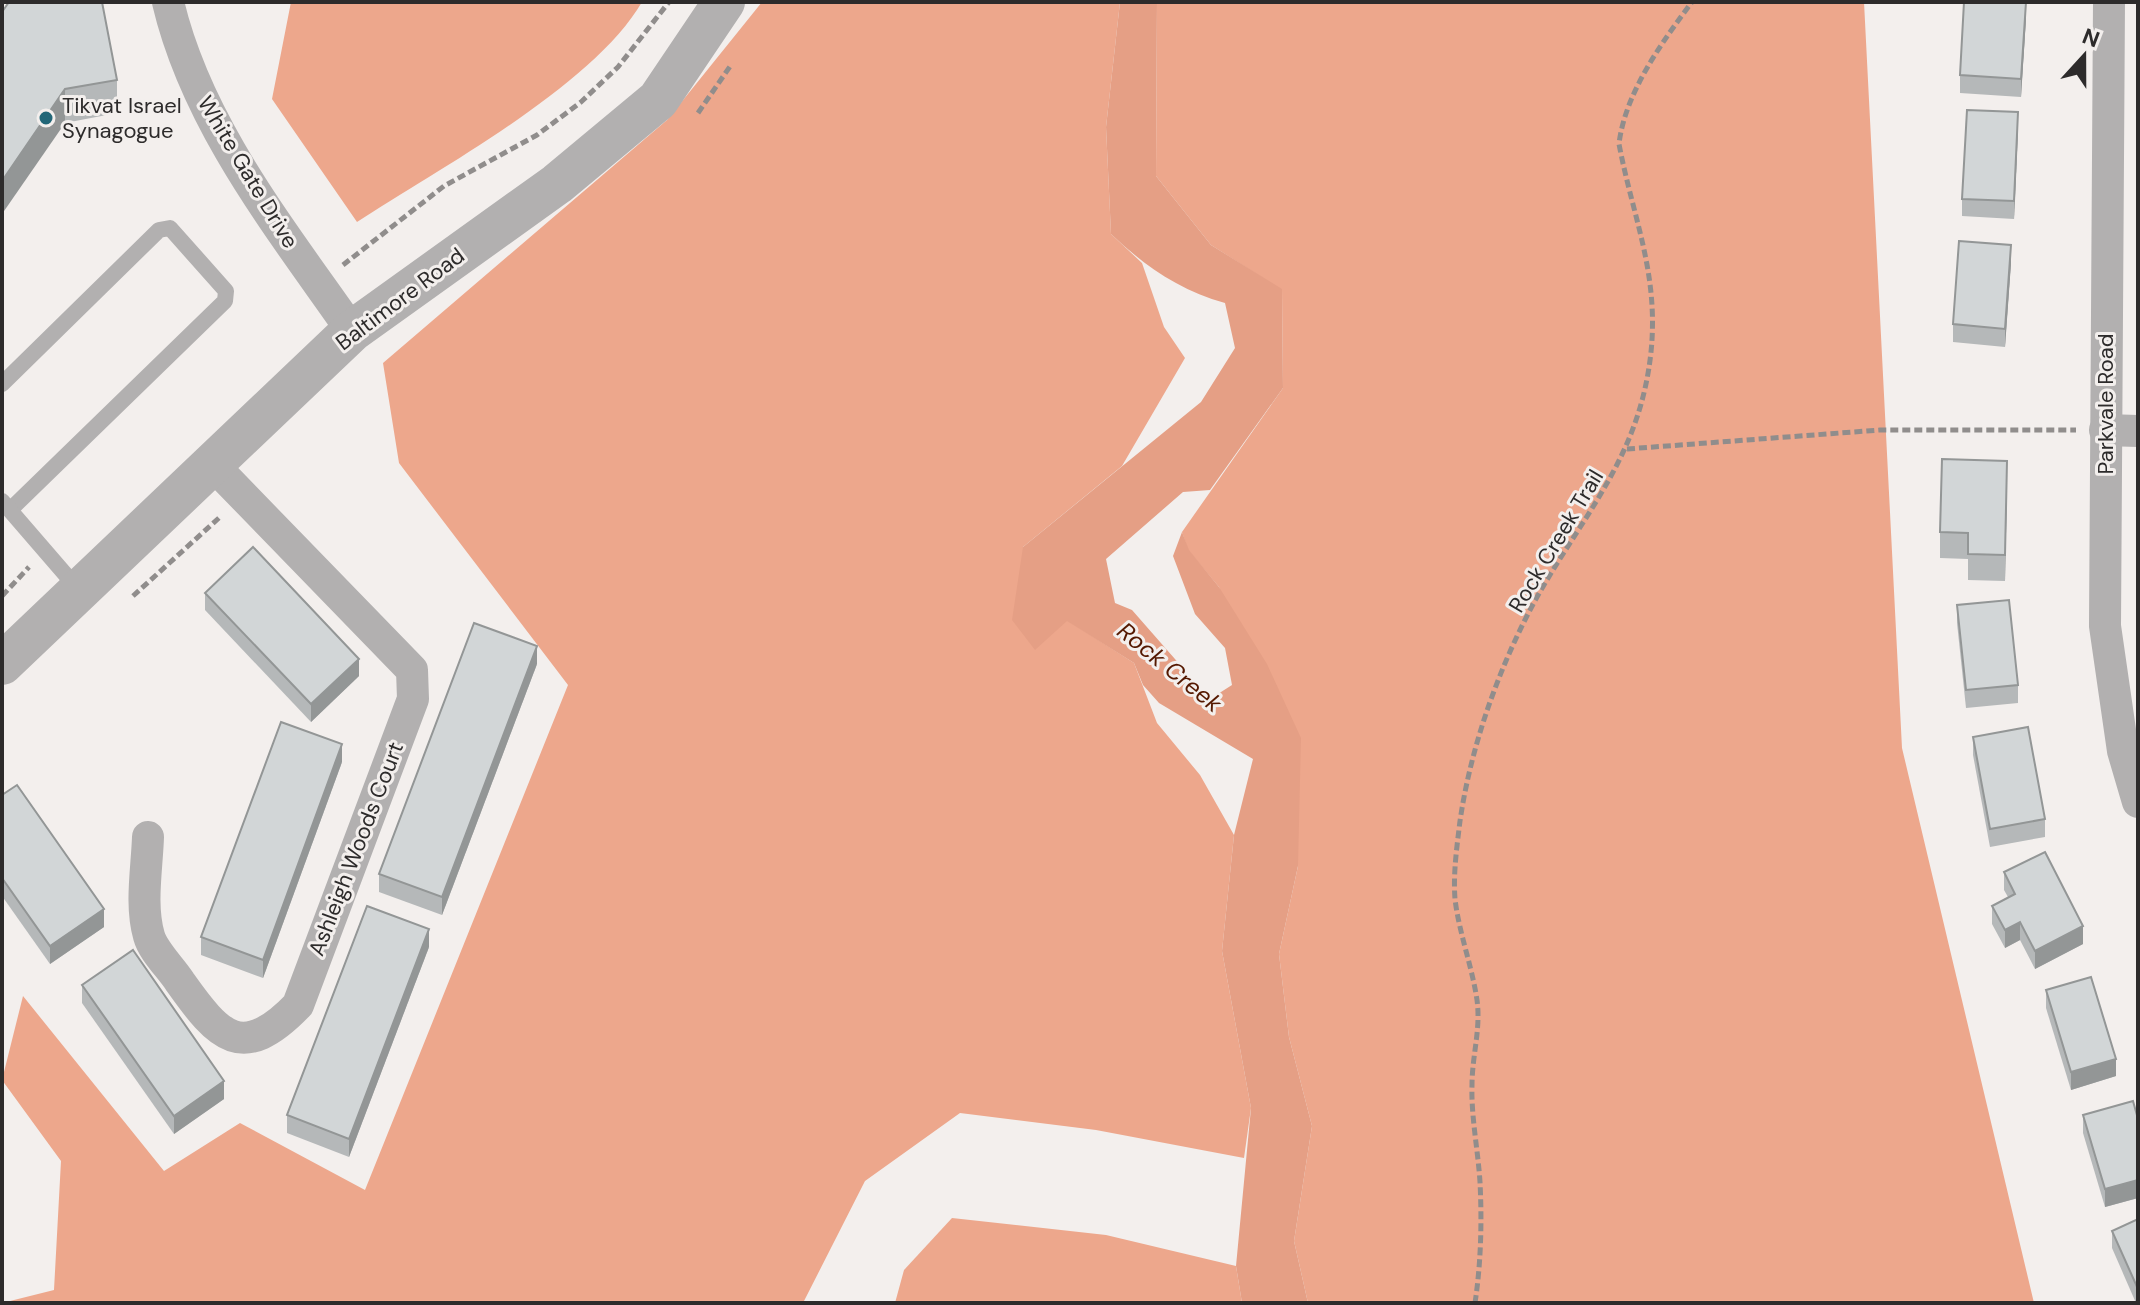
<svg xmlns="http://www.w3.org/2000/svg" width="2140" height="1305" viewBox="0 0 2140 1305" font-family="'DM Sans',sans-serif">
<rect width="100%" height="100%" fill="#f3efed"/>
<g fill="#eda78c">
<path d="M291,2H642C593,86 440,168 357,222L272,99Z"/>
<polygon points="762,2 1120,2 1106,127 1111,234 1142,263 1164,327 1185,358 1122,466 1023,547 1067,620 1134,663 1157,723 1200,775 1234,835 1222,951 1251,1108 1244,1158 1096,1130 960,1113 865,1181 803,1303 2,1303 54,1290 61,1161 2,1080 23,996 164,1171 240,1123 365,1190 568,685 399,463 383,363 667,120"/>
<polygon points="1157,2 1864,2 1902,748 2034,1303 1308,1303 1294,1241 1312,1126 1289,1037 1279,954 1298,866 1219,587 1188,550 1182,532 1283,388 1282,290 1211,245 1156,176"/>
<polygon points="952,1218 1106,1235 1236,1266 1242,1303 895,1303 904,1270"/>
</g>
<path fill="#e59f85" d="M1120,2H1157L1156,176L1211,245L1282,289L1283,388L1210,490L1183,492L1106,559L1115,603L1132,610L1210,699L1232,685L1225,648L1195,614L1173,556L1182,532L1189,550L1219,587L1267,664L1301,738L1298,866L1279,954L1289,1037L1312,1126L1294,1241L1308,1303H1242L1236,1266L1251,1108L1222,951L1234,835L1253,759L1159,703L1143,685L1134,663L1067,621L1035,650L1012,620L1023,547L1201,402L1235,348L1225,303C1179,290 1146,267 1111,234L1106,127Z"/>
<g fill="none" stroke-linecap="round" stroke-linejoin="round">
<g stroke="#908d8c" stroke-width="5" stroke-dasharray="8 4" stroke-linecap="butt">
<polyline points="698,113 731,65"/>
<polyline points="343,265 444,186 537,135 581,102 618,67 669,2"/>
<polyline points="1627,449 1880,430 2076,430"/>
<polyline points="2,596 29,567"/>
<polyline points="133,596 220,517"/>
<path d="M1475,1303C1481,1263 1482,1222 1480,1182C1478,1150 1471,1117 1472,1085C1472,1056 1481,1029 1477,1000C1472,966 1459,933 1455,899C1453,873 1457,846 1460,821C1471,745 1500,664 1537,597C1585,512 1640,456 1651,352C1659,273 1633,218 1619,144C1625,93 1662,42 1692,2"/>
</g>
<g stroke="#b2b0b0" stroke-width="16">
<polyline points="2,384 159,230 170,228 226,291 225,301 11,509"/>
<polyline points="2,501 78,589"/>
</g>
<g stroke="#b2b0b0" stroke-width="32">
<path d="M168,2C197,125 281,229 352,331"/>
<polyline points="2109,2 2105,626 2123,751 2138,802"/>
<polyline points="2105,430 2138,431"/>
<path d="M148,837C147,868 140,905 149,936C153,951 171,968 180,982C219,1037 242,1063 298,1005L413,699L412,670L212,464"/>
</g>
<polyline stroke="#b2b0b0" stroke-width="42" points="2,664 352,331 557,184 658,100 724,2"/>
</g>
<g fill="#b5b8b9">
<polygon points="2,12 117,80 117,113 65,123"/>
<polygon points="2026,18 2021,97 1960,93 1960,75"/>
<polygon points="2018,130 2014,219 1962,216 1962,199"/>
<polygon points="2011,263 2005,347 1953,342 1953,324"/>
<polygon points="2007,487 2005,581 1968,580 1968,559 1940,558 1940,532"/>
<polygon points="205,593 359,676 311,722 205,610"/>
<polygon points="1957,605 2018,685 2018,703 1966,708 1957,623"/>
<polygon points="537,664 442,915 379,892 379,874"/>
<polygon points="1973,737 2045,819 2045,837 1990,847 1973,755"/>
<polygon points="342,762 263,978 201,955 201,937"/>
<polygon points="2,795 104,927 50,964 2,896"/>
<polygon points="2004,872 2083,944 2035,969 2020,940 2005,948 1992,924 1992,906 2008,897 2004,890"/>
<polygon points="429,947 349,1157 287,1133 287,1115"/>
<polygon points="82,985 224,1099 174,1134 82,1003"/>
<polygon points="2046,990 2116,1076 2071,1090 2046,1008"/>
<polygon points="2083,1115 2138,1119 2138,1198 2105,1207 2083,1133"/>
<polygon points="2138,1219 2138,1303 2136,1303 2112,1248 2112,1231"/>
</g>
<g fill="#939696">
<polygon points="2026,2 2026,18 2021,97 2021,79"/>
<polygon points="65,89 65,123 2,214 2,181"/>
<polygon points="2018,112 2018,130 2014,219 2014,201"/>
<polygon points="2011,245 2011,263 2005,347 2005,329"/>
<polygon points="2007,461 2007,487 2005,581 2005,555"/>
<polygon points="537,646 537,664 442,915 442,897"/>
<polygon points="359,659 359,676 311,722 311,704"/>
<polygon points="342,744 342,762 263,978 263,960"/>
<polygon points="104,909 104,927 50,964 50,946"/>
<polygon points="2020,922 2020,940 2005,948 2005,930"/>
<polygon points="2083,926 2083,944 2035,969 2035,951"/>
<polygon points="429,929 429,947 349,1157 349,1139"/>
<polygon points="2116,1059 2116,1076 2071,1090 2071,1072"/>
<polygon points="224,1081 224,1099 174,1134 174,1116"/>
<polygon points="2138,1180 2138,1198 2105,1207 2105,1189"/>
</g>
<g fill="#d2d6d7" stroke="#939696" stroke-width="2">
<polygon points="9,2 102,2 117,80 65,89 2,181 2,12"/>
<polygon points="1964,2 2026,2 2021,79 1960,75"/>
<polygon points="1967,110 2018,112 2014,201 1962,199"/>
<polygon points="1959,241 2011,245 2005,329 1953,324"/>
<polygon points="1942,459 2007,461 2005,555 1968,554 1968,533 1940,532"/>
<polygon points="253,547 359,659 311,704 205,593"/>
<polygon points="2009,600 2018,685 1966,690 1957,605"/>
<polygon points="474,623 537,646 442,897 379,874"/>
<polygon points="281,722 342,744 263,960 201,937"/>
<polygon points="2028,727 2045,819 1990,829 1973,737"/>
<polygon points="17,785 104,909 50,946 2,878 2,795"/>
<polygon points="2045,852 2083,926 2035,951 2020,922 2005,930 1992,906 2015,894 2004,872"/>
<polygon points="367,906 429,929 349,1139 287,1115"/>
<polygon points="133,950 224,1081 174,1116 82,985"/>
<polygon points="2091,977 2116,1059 2071,1072 2046,990"/>
<polygon points="2133,1101 2138,1119 2138,1180 2105,1189 2083,1115"/>
<polygon points="2138,1219 2138,1289 2112,1231"/>
</g>
<circle fill="#236778" stroke="#f3efed" stroke-width="3" cx="46" cy="118" r="8"/>
<g text-anchor="middle" dominant-baseline="central" stroke-width="6" stroke-linejoin="round" paint-order="stroke">
<g font-size="22" fill="#2d2b2b" stroke="#f3efed" text-anchor="start">
<text x="62" y="105">Tikvat Israel<tspan x="62" dy="25">Synagogue</tspan></text>
</g>
<g font-size="22" fill="#2d2b2b" stroke="#f3efed">
<text transform="translate(248 172) rotate(59)">White Gate Drive</text>
<text transform="translate(400 299) rotate(-37)">Baltimore Road</text>
<text transform="translate(2105 404) rotate(-90)">Parkvale Road</text>
<text transform="translate(1556 541) rotate(-59)">Rock Creek Trail</text>
<text transform="translate(356 849) rotate(-69)">Ashleigh Woods Court</text>
</g>
<g font-size="24" font-style="italic" fill="#551800" stroke="#f3efed">
<text transform="translate(1170 667) rotate(39)">Rock Creek</text>
</g>
</g>
<rect width="2140" height="1305" fill="none" stroke="#2d2b2b" stroke-width="8"/>
<g transform="translate(2084 56) rotate(21)" stroke="#f3efed" stroke-width="6" paint-order="stroke">
<path d="M0-6L14 30L0 20L-14 30Z" fill="#2d2b2b"/>
<text y="-12" font-size="22" font-weight="bold" text-anchor="middle" fill="#2d2b2b">N</text>
</g>
</svg>
